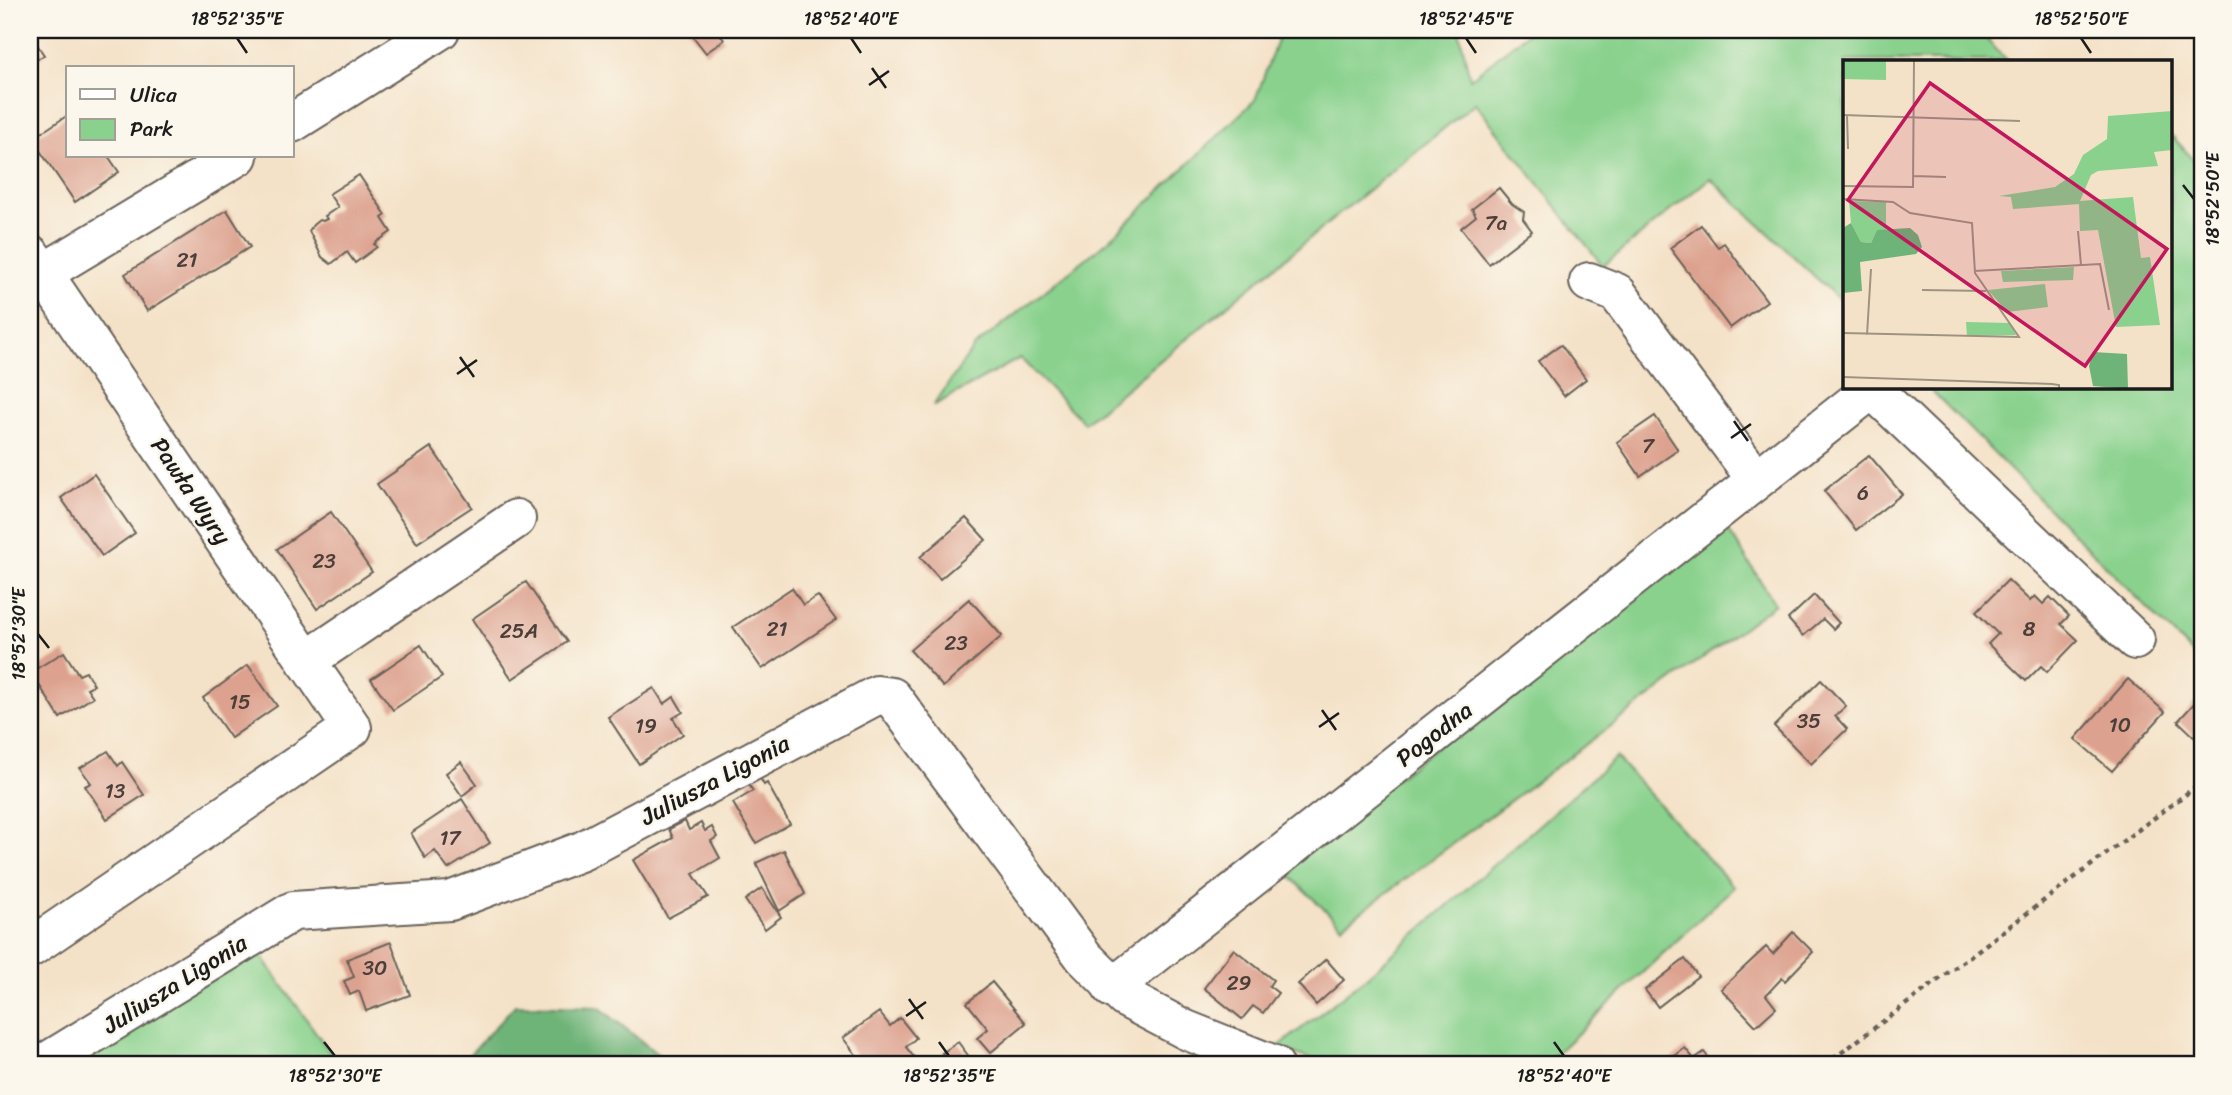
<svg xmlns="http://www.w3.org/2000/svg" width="2232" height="1095" viewBox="0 0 2232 1095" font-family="Sriracha,sans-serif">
<rect width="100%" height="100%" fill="#fbf7ec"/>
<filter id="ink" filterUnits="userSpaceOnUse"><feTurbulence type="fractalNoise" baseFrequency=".0143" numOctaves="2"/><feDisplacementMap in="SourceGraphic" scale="14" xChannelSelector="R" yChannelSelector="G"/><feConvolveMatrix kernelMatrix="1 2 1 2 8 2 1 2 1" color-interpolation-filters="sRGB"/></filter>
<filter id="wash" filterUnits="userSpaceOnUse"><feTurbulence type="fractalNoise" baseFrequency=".00686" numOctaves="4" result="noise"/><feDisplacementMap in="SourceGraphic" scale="28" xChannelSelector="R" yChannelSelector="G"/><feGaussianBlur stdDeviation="1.57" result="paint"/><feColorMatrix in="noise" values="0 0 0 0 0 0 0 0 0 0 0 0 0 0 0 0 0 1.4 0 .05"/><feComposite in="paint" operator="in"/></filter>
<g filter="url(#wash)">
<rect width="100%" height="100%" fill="#f4e2c8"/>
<g fill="#89d18d" stroke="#527654" stroke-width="2">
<polygon points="1281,30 1459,30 1470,79 1531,30 1978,30 2007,61 1845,61 1845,305 1710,178 1603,266 1475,103 1084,423 1020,358 933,406 974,347 1108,241 1255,100"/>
<polygon points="2171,135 2202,169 2202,663 1928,387 2171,387"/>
<polygon points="1724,523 1775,604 1342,926 1281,868"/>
<polygon points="1616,757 1734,887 1544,1065 1325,1065 1278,1047 1363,980"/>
<polygon points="253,944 339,1065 62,1065"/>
</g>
<polygon fill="#6eb378" stroke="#45684a" stroke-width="2" points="515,1005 599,1007 671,1065 460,1065"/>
<g id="blocks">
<g fill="#dda28f">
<polygon points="688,30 717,30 724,40 706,53"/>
<polygon points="30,34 44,55 30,64"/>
<polygon points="68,115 68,156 108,156 119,172 75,202 32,139"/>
<polygon points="359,175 386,215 382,218 391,232 374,244 377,247 355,263 347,252 331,264 322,257 309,231 313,225 319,220 323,221 327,219 325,216 338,207 329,194"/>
<polygon points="1499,188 1512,204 1524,212 1523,219 1532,231 1489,264 1461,228 1476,216 1472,209"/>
<polygon points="227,210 250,247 147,311 125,274"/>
<polygon points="1701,225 1718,247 1724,243 1767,301 1730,328 1670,248"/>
<polygon points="1561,345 1586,379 1564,396 1538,361"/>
<polygon points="1655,416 1678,450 1640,476 1617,442"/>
<polygon points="431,447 472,507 417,543 377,484"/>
<polygon points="1869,455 1902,494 1856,530 1824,491"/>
<polygon points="94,474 135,533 102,556 61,498"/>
<polygon points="331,512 372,572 317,609 277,549"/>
<polygon points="966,518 986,540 940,579 920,557"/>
<polygon points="2008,580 2030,601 2035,596 2043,604 2050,597 2069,616 2061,624 2078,640 2047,672 2041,666 2026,681 1988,644 1998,634 1976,612"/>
<polygon points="526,582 567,642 512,679 472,619"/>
<polygon points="792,588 803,605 818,596 836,620 762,669 733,627"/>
<polygon points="1814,595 1839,623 1833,629 1823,619 1803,636 1788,619"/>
<polygon points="969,599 1002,636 943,687 910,650"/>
<polygon points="421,645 442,677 393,710 371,679"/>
<polygon points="64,652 79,675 86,672 94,685 87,688 93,697 60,718 31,672"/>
<polygon points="248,665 277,706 231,738 203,698"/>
<polygon points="2128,679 2165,712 2112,771 2075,739"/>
<polygon points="1821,680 1846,706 1835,716 1847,729 1811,764 1774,726"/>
<polygon points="654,688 664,704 674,697 683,712 673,718 683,734 639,764 608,717"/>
<polygon points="2198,699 2202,702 2202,744 2178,721"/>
<polygon points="108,751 118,766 122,762 144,795 107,819 85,786 91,783 80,768"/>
<polygon points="461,762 477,784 462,796 446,773"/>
<polygon points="759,776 764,785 767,783 790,824 756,843 733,803 753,791 747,782"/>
<polygon points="462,799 490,843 448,869 435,851 425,858 411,833"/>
<polygon points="685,821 689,830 701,823 705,831 712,827 717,837 711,841 720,858 693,874 708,897 668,918 633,860 673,838 669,829"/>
<polygon points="784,850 805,894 779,911 756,863"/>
<polygon points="762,888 781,917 765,929 745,900"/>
<polygon points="1793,932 1813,952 1785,981 1782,978 1766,995 1776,1008 1756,1026 1721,989 1766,947 1773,954"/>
<polygon points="391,942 410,995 366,1011 359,991 350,995 344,981 354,977 347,959"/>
<polygon points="1234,949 1273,980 1269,986 1278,993 1263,1013 1253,1006 1242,1019 1204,988"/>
<polygon points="1326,959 1344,980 1316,1005 1298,984"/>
<polygon points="1685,959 1698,976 1658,1007 1645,990"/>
<polygon points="992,982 1026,1023 990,1053 977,1038 988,1029 967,1003"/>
<polygon points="879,1012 890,1026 900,1018 916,1038 906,1047 920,1065 864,1065 843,1038"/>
<polygon points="958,1042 973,1062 969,1065 950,1065 942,1053"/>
<polygon points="1685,1048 1694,1059 1704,1052 1714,1065 1663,1065"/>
</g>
</g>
</g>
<g filter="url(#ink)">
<use href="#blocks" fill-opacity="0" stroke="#686158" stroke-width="2"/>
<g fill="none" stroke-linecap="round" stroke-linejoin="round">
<g stroke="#686158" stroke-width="42">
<g id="minor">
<polyline points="292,123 440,30"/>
<polyline points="30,254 352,728 30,948"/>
<polyline points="30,281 238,156"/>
<polyline points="1589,282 1617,293 1756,479"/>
<polyline points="306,661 516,519"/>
<polyline points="1112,988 1872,389 2135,640"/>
<polyline points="42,1065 293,911 450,901 582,851 877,695 892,697 1084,957 1125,998 1186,1030 1274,1065"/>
</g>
</g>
<polyline stroke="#686158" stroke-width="4.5" stroke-dasharray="5 5" stroke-linecap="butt" points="1825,1065 2202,782"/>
<use href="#minor" stroke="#fff" stroke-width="38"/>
</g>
</g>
<path fill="none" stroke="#1c1c1c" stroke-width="2.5" d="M237,38L247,53M851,38L861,53M1466,38L1476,53M2081,38L2091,53M872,68L886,88M869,85L889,71M2183,185L2194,199M460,357L474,377M457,374L477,360M1734,421L1748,441M1731,438L1751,424M38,634L49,648M1322,710L1336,730M1319,727L1339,713M909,999L923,1019M906,1016L926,1002M324,1042L335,1056M939,1042L949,1056M1554,1042L1564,1056"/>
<g text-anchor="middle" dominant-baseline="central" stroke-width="5" stroke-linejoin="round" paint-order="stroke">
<g font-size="21" fill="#4c3e39">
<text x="1496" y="223">7a</text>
<text x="187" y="260">21</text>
<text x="1648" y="446">7</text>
<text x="1863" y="493">6</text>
<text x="324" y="561">23</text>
<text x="777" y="629">21</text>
<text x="2029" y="629">8</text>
<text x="519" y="631">25A</text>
<text x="956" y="643">23</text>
<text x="240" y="702">15</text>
<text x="1809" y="721">35</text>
<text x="2120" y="725">10</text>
<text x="646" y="726">19</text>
<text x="115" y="791">13</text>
<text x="450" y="838">17</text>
<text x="375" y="968">30</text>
<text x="1239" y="983">29</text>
</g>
<g font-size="24" fill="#1c1c1c" stroke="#fbf7ec">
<text transform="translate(191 491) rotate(56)">Pawła Wyry</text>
<text transform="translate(1434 734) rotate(-38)">Pogodna</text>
<text transform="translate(715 780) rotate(-28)">Juliusza Ligonia</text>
<text transform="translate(175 984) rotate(-32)">Juliusza Ligonia</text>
</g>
</g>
<g transform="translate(1843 60)">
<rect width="329" height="329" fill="#f4e2c8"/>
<path d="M0,0H43V20L0,19ZM329,51V90L311,92L315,106L255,111L248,115L237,141L290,137L298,198L307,197L317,265L273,267L255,170L237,171L236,144L170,149L168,137L156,136L212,127L231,114L240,95L264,79L265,56ZM6,141L43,142V170H34L28,183L18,182L8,163ZM231,207L230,220L160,222L158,211ZM202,224L205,247L164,252L145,230ZM123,262L167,263L173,275L124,276Z" fill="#89d18d"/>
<path d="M8,163L18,182L28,183L34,170L67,168L75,175L79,187L73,194L17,202L19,231L0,233V168ZM250,292L284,294L285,329L250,326L246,306Z" fill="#6eb378"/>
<path fill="none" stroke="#9e9383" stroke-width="2" d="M0,55L177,61M4,55L5,89M70,116L103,117M0,126L70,127L71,0M0,139L50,142L67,153L129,163L132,213L176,277L0,273M235,171L238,205M131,211L257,204L266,250M79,230L143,231M24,275L28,209M0,317L209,324L216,325V329"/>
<path fill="#c2185b" fill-opacity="0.15" stroke="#c2185b" stroke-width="3.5" d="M87,23L324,189L242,306L5,140Z"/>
<rect width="329" height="329" fill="none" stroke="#1c1c1c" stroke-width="3.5"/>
</g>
<rect width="2232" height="1095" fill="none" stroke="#fbf7ec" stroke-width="77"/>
<rect x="66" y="66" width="228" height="91" fill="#fbf7ec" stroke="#a29f99" stroke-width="2"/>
<rect x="80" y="89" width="35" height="10" fill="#ffffff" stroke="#a29f99" stroke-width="2"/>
<text x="130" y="102" font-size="21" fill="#1c1c1c">Ulica</text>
<rect x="80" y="119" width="35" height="21" fill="#89d18d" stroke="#a29f99" stroke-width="2"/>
<text x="130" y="136" font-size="21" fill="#1c1c1c">Park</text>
<rect x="38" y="38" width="2156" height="1018" fill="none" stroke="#1c1c1c" stroke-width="2.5"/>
<g font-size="18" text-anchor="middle" fill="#1c1c1c">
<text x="237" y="25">18°52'35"E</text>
<text x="851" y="25">18°52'40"E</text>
<text x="1466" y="25">18°52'45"E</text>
<text x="2081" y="25">18°52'50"E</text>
<text transform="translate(2213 199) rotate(-90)" y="6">18°52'50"E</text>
<text transform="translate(19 634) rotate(-90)" y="6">18°52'30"E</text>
<text x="335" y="1082">18°52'30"E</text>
<text x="949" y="1082">18°52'35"E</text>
<text x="1564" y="1082">18°52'40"E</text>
</g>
</svg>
